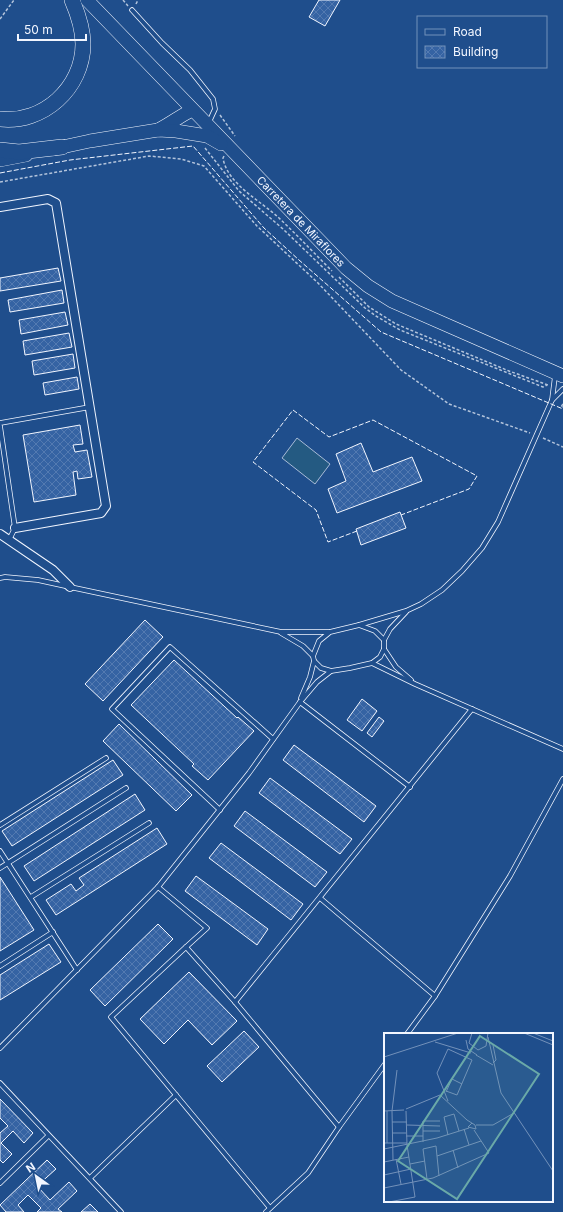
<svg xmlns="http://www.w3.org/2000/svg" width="563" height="1212" viewBox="0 0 563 1212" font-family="Inter,sans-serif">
<defs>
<pattern id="building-cross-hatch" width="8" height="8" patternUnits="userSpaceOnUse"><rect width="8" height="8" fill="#3563a3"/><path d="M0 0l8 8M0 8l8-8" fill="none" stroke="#537ab1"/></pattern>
</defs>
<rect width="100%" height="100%" fill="#1f4e8c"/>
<polygon fill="#245a82" stroke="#a8bbd7" points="297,438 330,464 315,484 282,458"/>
<g fill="url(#building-cross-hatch)" stroke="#f2f6ff">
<polygon points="319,0 340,0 325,26 309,17"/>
<polygon points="58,268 61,281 0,291 0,278"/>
<polygon points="62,290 64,303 10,312 8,300"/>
<polygon points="65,312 68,325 21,334 19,320"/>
<polygon points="69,333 72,347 25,355 23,341"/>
<polygon points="73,354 75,368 34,375 32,361"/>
<polygon points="77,377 79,389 45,395 43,383"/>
<polygon points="80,425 83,444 73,445 75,452 87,450 92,477 78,479 77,471 73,472 76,495 34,502 23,435"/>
<polygon points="361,443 373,472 412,457 422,481 337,513 328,489 346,481 336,454"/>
<polygon points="400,512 406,528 361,545 356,529"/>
<polygon points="145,620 163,637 103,701 85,684"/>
<polygon points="174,660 237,718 238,717 254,731 208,780 192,766 194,764 131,705"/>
<polygon points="362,699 377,711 362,731 347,720"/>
<polygon points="379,717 384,721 372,737 367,733"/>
<polygon points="119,724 192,795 176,811 103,741"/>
<polygon points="294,745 376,806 364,822 283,760"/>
<polygon points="113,760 123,775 12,846 2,831"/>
<polygon points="270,778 352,839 340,854 259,793"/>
<polygon points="135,794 145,810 34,881 24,866"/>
<polygon points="245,811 327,872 315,887 234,826"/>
<polygon points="157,828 167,844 56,915 46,900 71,884 76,891 84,885 79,878"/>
<polygon points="221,843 303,904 291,920 209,858"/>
<polygon points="196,876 268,929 257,945 185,891"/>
<polygon points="0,877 34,930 0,951"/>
<polygon points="158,924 173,939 105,1006 90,990"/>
<polygon points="49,944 61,962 0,1000 0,975"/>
<polygon points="189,972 237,1021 212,1045 188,1020 164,1044 140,1019"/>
<polygon points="244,1031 259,1047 222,1082 207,1066"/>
<polygon points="0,1099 33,1133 24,1143 13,1131 1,1143 12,1154 3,1163 0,1160 0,1133 8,1126 0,1118"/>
<polygon points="47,1160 56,1169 37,1186 50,1200 69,1182 77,1191 58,1209 62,1212 37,1212 41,1208 28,1195 18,1205 24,1212 6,1212 0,1205"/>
<polygon points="90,1204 98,1212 81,1212"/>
</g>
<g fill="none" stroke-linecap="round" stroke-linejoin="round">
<g stroke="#f2f6ff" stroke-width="5.5">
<g id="lane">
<polyline points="132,10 162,43 190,70 213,99 215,109 209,122"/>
<polyline points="552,400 563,389"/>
<polyline points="0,423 90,407"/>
<polyline points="0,426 15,528 9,540"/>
<polyline points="0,578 5,577 38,580 70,587 281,632 330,632 359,625 375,631 384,640 384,649 380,657 372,663 350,668 331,671 321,668 314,661 313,656 319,641 330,632"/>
<polyline points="359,625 406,611 421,604 442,590 462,571 482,548 498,522 552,400 555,376"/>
<polyline points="281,633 303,646 313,656"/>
<polyline points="384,640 390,629 406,612"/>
<polyline points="384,649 396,667 411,680"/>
<polyline points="372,663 415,684 563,749"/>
<polyline points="301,698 310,677 314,661"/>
<polyline points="300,702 410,787"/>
<polyline points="220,810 112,709 170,647 273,739"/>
<polyline points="0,825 106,758"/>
<polyline points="0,851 77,970"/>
<polyline points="0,868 126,788"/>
<polyline points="158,887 207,928 186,947"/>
<polyline points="31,897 149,823"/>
<polyline points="320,898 435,996"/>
<polyline points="0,966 53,932"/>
<polyline points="235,1002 472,709"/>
<polyline points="407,1034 435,996 510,876 563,779"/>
<polyline points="0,1048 158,887 249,773 300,702 317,682 331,671"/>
<polyline points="0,1083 121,1212"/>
<polyline points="90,1178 176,1095"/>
<polyline points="0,1183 48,1136"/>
<polyline points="270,1208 111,1017 186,947 235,1002 339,1127"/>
<polyline points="266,1212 308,1173 339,1127 385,1064"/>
</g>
</g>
<g stroke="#f2f6ff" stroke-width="10">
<g id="street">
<polyline points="0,207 48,199 56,203 106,506 101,513 15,528"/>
<polyline points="0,534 53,570 70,587"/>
</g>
</g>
<g stroke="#f2f6ff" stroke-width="14">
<g id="primary">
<path id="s1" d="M87,0L346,268L368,286L392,301L563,376"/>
<path d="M158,130C170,124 180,116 192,110"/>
<polyline points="53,149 90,141 158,130 176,131 207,136 221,144"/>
<polyline points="0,160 26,155"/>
</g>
</g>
<g stroke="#f2f6ff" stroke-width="16">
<g id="highway">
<path d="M0,119C43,124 83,88 83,44C83,29 78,14 72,0"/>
<polyline points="0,150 19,152 62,147"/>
</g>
</g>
<g stroke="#b3c4dc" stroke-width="1.5" stroke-dasharray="3 2" stroke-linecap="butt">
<polyline points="123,0 128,6"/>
<polyline points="136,4 138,0"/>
<polyline points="0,19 14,0"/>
<polyline points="220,115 235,136"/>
<polyline points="205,148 239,191 283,229 365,308 376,316 400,330 543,387 547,385"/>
<path d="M224,156L223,158C227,184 261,201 279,218C297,235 314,253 332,271"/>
<polyline points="0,182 149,156 181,159 204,166 257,226 317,282 401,370 449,404 530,433"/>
<polyline points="339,277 369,307 396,324 509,371 548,385"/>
<polyline points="563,404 561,407 563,407"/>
<polyline points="543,438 563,447"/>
</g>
<use href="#lane" stroke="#1f4e8c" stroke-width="4"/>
<use href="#street" stroke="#1f4e8c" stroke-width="8"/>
<use href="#primary" stroke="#1f4e8c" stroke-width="13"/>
<use href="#highway" stroke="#1f4e8c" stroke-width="15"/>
<g stroke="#f2f6ff" stroke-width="1" stroke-dasharray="5 2" stroke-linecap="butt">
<polyline points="0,173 70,160 193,146 264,228 299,260 381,332 563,409"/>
<polyline points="357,531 328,542 316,510 253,462 293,410 329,437 373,420 477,476 469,489 401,515"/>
</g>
</g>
<g text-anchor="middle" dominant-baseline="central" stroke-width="3" stroke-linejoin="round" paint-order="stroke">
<g font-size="11" fill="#f2f6ff" stroke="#1f4e8c">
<text stroke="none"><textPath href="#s1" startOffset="308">Carretera de Miraflores</textPath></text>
</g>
</g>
<g transform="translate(384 1033)">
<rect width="169" height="169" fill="#1f4e8c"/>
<path fill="none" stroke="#7391ba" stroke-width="1" d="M88,0L85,10L94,17L102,13L104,0M140,0L169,12M149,0L169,8M104,4L117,60L169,138M82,7L84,16L93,22M51,9L87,20M92,22L109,32M0,24L74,0M109,30L112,27L109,12M62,58L73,62L88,27L64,16L53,40L64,68M62,59L68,46L78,51M22,76L56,62L83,87L91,92L92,96L84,94L88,90M0,78L20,77M3,78V110M8,89H23M23,92L56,93M92,92H109L130,80M80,96L85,112M39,98H56M8,100H22M64,102L60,84L70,81L75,98M22,103H39M39,109V88H56M0,110H23M0,116L53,105L85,95M69,117L74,135M53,123L97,108M12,126L17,151M9,127L8,78L13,37M0,129L25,124M26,131L41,128M0,142L27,136M43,146L39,116L52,113L55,143M0,155L49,145L105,120L90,97M5,169L31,164L23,112L22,78"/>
<path fill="#6aa9a8" fill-opacity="0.15" stroke="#6aa9a8" stroke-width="2" d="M96,3L155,41L73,166L14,128Z"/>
<rect width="169" height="169" fill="none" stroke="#f2f6ff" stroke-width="2"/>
</g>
<rect x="417" y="16" width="130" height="52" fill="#1f4e8c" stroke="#7391ba"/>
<rect x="425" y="29" width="20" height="6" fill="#1f4e8c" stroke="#7391ba"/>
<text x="453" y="36" font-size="12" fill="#f2f6ff">Road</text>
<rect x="425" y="46" width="20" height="12" fill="url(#building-cross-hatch)" stroke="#7391ba"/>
<text x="453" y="56" font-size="12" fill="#f2f6ff">Building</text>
<g transform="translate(36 1176) rotate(327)" stroke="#1f4e8c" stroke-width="3" paint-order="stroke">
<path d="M0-3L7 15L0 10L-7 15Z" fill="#f2f6ff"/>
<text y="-6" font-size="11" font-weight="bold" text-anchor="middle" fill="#f2f6ff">N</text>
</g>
<path d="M18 34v6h68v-6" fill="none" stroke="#f2f6ff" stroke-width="2"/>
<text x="24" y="34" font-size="12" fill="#f2f6ff" stroke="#1f4e8c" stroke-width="3" paint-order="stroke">50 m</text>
</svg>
